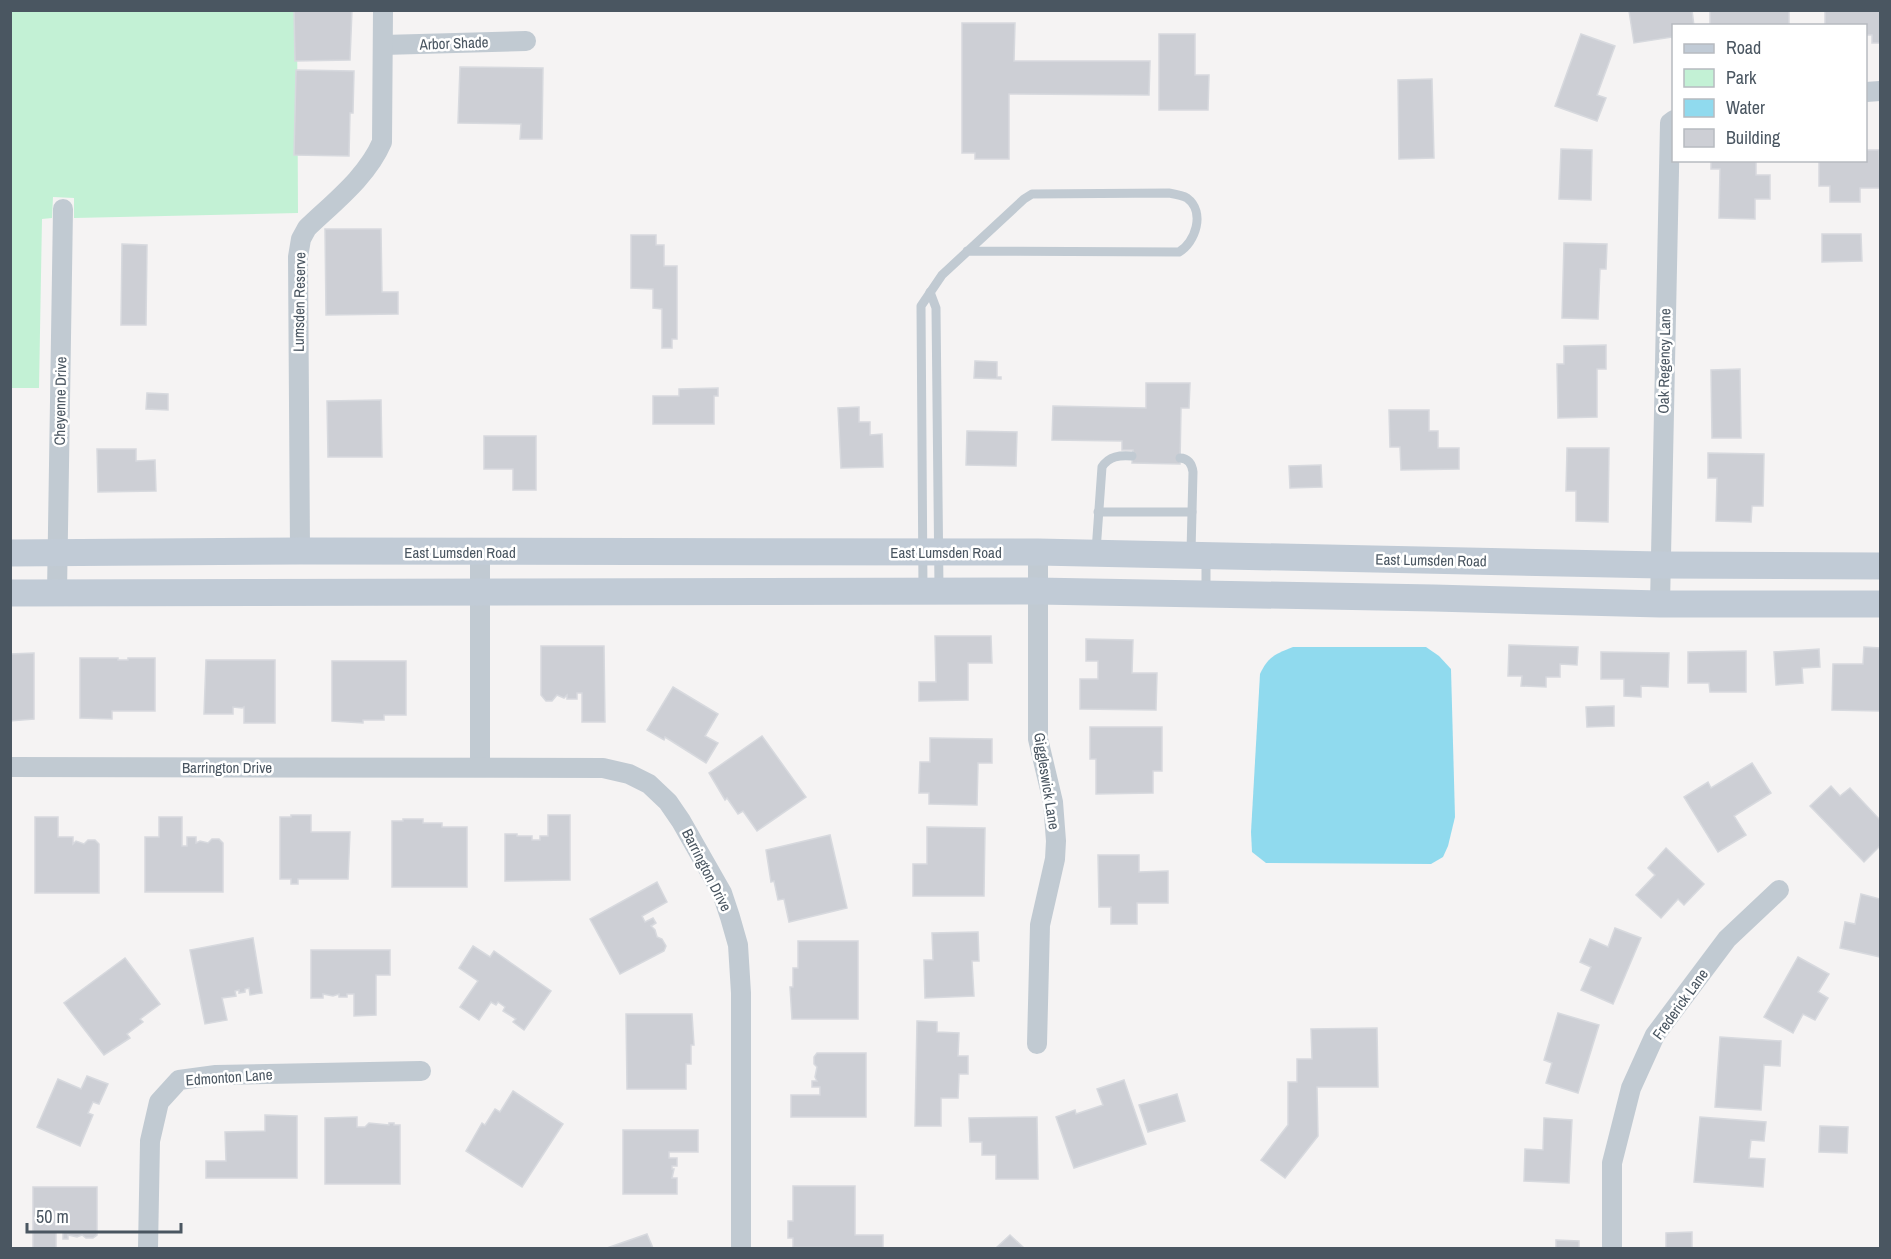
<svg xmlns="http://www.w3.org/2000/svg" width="1891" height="1259" viewBox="0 0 1891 1259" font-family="'Archivo Narrow',sans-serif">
<rect width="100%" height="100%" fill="#f5f3f3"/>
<polygon fill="#c3f1d5" points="10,11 297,11 298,213 74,218 74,198 53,197 52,218 42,219 39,388 11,388"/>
<path fill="#90daee" d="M1293,647H1426L1439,656L1451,669L1455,817L1448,846L1443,857L1431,864L1266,863L1252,852L1251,832L1260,674C1268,657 1275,654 1293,647Z"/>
<g fill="#cdcfd5" stroke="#d7d9de" stroke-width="1.5">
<polygon points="294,10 352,10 350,60 295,61"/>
<polygon points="1637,10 1692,10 1694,26 1674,26 1674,43 1672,37 1634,43 1629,11"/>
<rect x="1710" y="10" width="79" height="16"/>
<polygon points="1825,10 1880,10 1880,43 1872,43 1872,35 1866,35 1866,26 1825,26"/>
<polygon points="962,23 1015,23 1014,61 1150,61 1149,95 1009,94 1009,159 975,159 975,153 962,153"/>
<polygon points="1159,34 1195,34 1195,75 1209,75 1208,110 1159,110"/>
<polygon points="1581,34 1615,46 1597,95 1606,98 1597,121 1555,106"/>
<polygon points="460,67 543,68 542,139 520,139 521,124 458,123"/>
<polygon points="296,70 354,71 353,113 350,113 349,156 294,155"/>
<polygon points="1432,79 1434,158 1399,159 1398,80"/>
<polygon points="1561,149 1592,150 1591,200 1559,199"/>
<polygon points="1866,150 1879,150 1880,188 1860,188 1860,202 1830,202 1830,186 1819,186 1819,160 1866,160"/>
<polygon points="1711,160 1756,160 1756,175 1770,175 1770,199 1755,199 1755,219 1719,218 1720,169 1711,169"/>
<polygon points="325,229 381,229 382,292 398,292 398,314 326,315"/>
<polygon points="1822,234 1861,234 1862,261 1822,262"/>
<polygon points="631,235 656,235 656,245 664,245 664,266 677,266 677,339 672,339 672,348 662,348 662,309 653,308 653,289 631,288"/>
<polygon points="1564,243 1607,244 1606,269 1600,269 1598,319 1562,318"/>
<polygon points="122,244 147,245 146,325 121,325"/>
<polygon points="1606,345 1606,369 1597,369 1597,417 1558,418 1557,364 1564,364 1564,346"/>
<polygon points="975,361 997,362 997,377 1001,377 1001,379 974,378"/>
<polygon points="1740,369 1741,438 1712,438 1711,370"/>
<polygon points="1146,383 1190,383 1189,408 1181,408 1180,464 1132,463 1133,450 1122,450 1122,441 1052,440 1053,406 1146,408"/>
<polygon points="718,388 718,396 714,396 714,424 653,424 653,396 679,396 679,389"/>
<polygon points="147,393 168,394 168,410 146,409"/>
<polygon points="381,400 382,457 328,457 327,401"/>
<polygon points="859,407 859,422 870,422 870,435 882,434 883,467 841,468 838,408"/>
<polygon points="1389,410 1429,410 1429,431 1438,431 1438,448 1459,448 1459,469 1401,470 1400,447 1390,447"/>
<polygon points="967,431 1017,432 1016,466 966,465"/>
<polygon points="484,436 536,436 536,490 513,490 513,469 484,469"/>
<polygon points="1567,448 1609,448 1608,522 1576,521 1576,491 1566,491"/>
<polygon points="97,449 136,449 136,461 155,460 156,491 98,492"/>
<polygon points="1708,453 1764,454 1763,506 1752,506 1751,522 1716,521 1717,478 1708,478"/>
<polygon points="1321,465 1322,487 1290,488 1289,466"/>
<polygon points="935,636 991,636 992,663 968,663 968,700 919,701 919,682 936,682"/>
<polygon points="1086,639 1133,640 1132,673 1157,673 1156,710 1080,709 1080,679 1098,679 1098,661 1086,661"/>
<polygon points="1509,645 1578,647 1577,665 1560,664 1560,677 1546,677 1546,687 1521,686 1522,676 1508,676"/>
<polygon points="541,646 604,646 605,722 582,722 582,693 577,693 577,699 567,699 567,695 564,698 557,695 552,701 546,701 541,695"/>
<polygon points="1864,647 1880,648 1880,711 1832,710 1833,664 1863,664"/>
<polygon points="1819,649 1820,667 1802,668 1803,683 1776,685 1774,652"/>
<polygon points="1746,651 1746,692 1710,692 1709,683 1688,683 1688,652"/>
<polygon points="1601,652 1669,653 1668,687 1641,686 1641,697 1624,696 1624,679 1601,679"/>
<polygon points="34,653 34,719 10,721 10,654"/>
<polygon points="80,658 118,658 118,660 128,660 128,658 155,658 155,711 112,711 112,719 80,718"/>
<polygon points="206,660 275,660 275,723 244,723 244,707 242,708 233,707 233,714 204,714"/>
<polygon points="332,661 406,661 406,715 384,715 384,720 363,720 363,723 332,721"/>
<polygon points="673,687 718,714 705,736 718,743 706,763 665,737 664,740 647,730"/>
<polygon points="1614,706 1614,726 1587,727 1586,707"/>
<polygon points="1090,727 1162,727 1162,771 1153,771 1153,793 1096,794 1096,759 1090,759"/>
<polygon points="762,736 806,797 757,831 743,811 738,814 727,798 725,800 709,773"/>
<polygon points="930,738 992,739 992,763 978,763 977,805 929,804 929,793 919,793 920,762 930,762"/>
<polygon points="1752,763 1771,793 1734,816 1746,835 1718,852 1684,797 1708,782 1711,788"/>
<polygon points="1831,786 1840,796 1850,788 1880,820 1880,846 1864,862 1810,806"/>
<polygon points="291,815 311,815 311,832 350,832 348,879 298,879 298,884 291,884 291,879 280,879 280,817 291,817"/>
<polygon points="548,815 570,815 570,880 505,881 505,834 517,834 517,836 532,836 532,840 540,840 540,836 548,836"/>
<polygon points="35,817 58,817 58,837 73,837 73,844 76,841 84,844 88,840 95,840 99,844 99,893 35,893"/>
<polygon points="159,817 182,817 182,846 187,846 187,837 196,837 196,843 200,841 208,843 212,839 219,839 223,843 223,892 145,892 145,837 159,837"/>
<polygon points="403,819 423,819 423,823 442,823 442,827 467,827 467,887 392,887 392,821 403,821"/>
<polygon points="927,827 985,828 984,896 913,896 913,864 927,864"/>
<polygon points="830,835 847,908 789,922 784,899 778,900 774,881 771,882 766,850"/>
<polygon points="1666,848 1704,884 1684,905 1678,899 1661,918 1636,895 1655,875 1648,868"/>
<polygon points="1098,855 1139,855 1139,872 1168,871 1168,903 1137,903 1137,924 1111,924 1111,907 1099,907"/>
<polygon points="657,882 667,902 642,916 645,922 653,918 656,923 651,926 655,930 657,937 662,939 666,946 664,951 620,974 590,919"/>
<polygon points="1861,894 1880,899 1880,957 1840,948 1845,922 1855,924"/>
<polygon points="1615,928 1641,938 1613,1004 1581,990 1591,967 1580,962 1590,939 1608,947"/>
<polygon points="978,932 979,961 972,961 974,996 925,998 924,960 933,960 932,933"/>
<polygon points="253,938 262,993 250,995 249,988 245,989 245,992 239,993 239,990 235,991 236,996 222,998 227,1020 205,1024 190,950"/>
<polygon points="798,941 858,941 858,1019 792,1019 790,987 793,987 793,968 798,968"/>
<polygon points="473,946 490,957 494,951 551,991 524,1030 513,1022 516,1019 503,1011 505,1007 498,1002 496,1005 491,1002 479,1020 460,1007 478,981 459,968"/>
<polygon points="311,950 390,950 390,975 376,975 376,1015 354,1016 354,994 347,994 347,997 339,997 339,994 333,996 323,994 323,998 311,998"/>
<polygon points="1798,957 1829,974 1818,992 1828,998 1815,1020 1803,1014 1793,1033 1764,1017"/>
<polygon points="125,958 160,1004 140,1019 143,1022 127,1034 130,1038 104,1055 64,1003"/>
<polygon points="1558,1013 1599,1025 1578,1093 1546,1083 1552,1063 1544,1060"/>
<polygon points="626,1014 692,1014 694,1045 691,1045 691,1064 686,1064 686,1089 627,1089"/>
<polygon points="917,1021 937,1022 937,1032 959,1033 958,1056 968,1056 968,1074 959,1074 958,1098 941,1098 941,1126 915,1126"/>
<polygon points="1377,1028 1378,1087 1317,1087 1318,1136 1285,1178 1261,1160 1288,1125 1288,1082 1297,1082 1297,1059 1312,1059 1311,1029"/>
<polygon points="1720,1037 1781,1041 1780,1066 1764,1065 1761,1110 1715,1107"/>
<polygon points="817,1053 866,1053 866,1117 791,1117 791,1095 820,1095 820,1087 812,1087 812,1081 817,1081 815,1077 817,1067 814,1064 814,1057"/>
<polygon points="87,1076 108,1084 99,1104 93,1102 88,1113 93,1115 80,1146 37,1127 58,1079 81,1089"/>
<polygon points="1124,1080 1146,1144 1074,1168 1056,1117 1075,1110 1076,1114 1103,1105 1097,1089"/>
<polygon points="513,1091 563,1124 522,1187 466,1151 482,1123 485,1125 495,1109 500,1112"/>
<polygon points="1177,1094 1185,1121 1148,1132 1139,1105"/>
<polygon points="265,1115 297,1116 297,1178 206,1178 206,1161 226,1161 225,1132 265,1131"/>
<polygon points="357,1117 357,1127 365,1127 369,1123 389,1125 389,1123 394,1123 394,1125 400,1125 400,1184 325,1184 325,1118"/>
<polygon points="1037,1117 1038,1179 996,1179 996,1155 982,1155 982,1142 970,1142 969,1118"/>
<polygon points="1700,1117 1766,1122 1764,1141 1751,1140 1749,1158 1765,1159 1763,1187 1694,1182"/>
<polygon points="1544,1118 1572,1120 1569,1183 1524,1181 1525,1149 1543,1150"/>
<polygon points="1820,1126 1848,1127 1847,1153 1819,1152"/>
<polygon points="623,1130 698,1130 698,1152 669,1152 669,1158 677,1158 677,1166 672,1166 672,1169 674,1169 672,1178 677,1178 677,1194 623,1194"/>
<polygon points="793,1186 855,1186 855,1235 883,1235 883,1248 793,1247 793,1238 788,1238 788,1221 793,1221"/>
<polygon points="33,1187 97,1187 97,1235 93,1238 86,1238 82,1235 77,1237 68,1235 68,1239 63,1239 63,1232 56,1232 56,1248 33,1248"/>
<polygon points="1692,1232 1692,1248 1666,1248 1666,1233"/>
<polygon points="647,1234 653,1248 607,1248"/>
<polygon points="1010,1235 1024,1248 996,1248"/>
<polygon points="1556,1240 1579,1241 1579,1248 1556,1248"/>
</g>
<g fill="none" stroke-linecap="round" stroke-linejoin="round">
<g stroke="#c1cad2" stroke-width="9">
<polyline points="930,292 936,308 939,588"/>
<path d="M1180,458C1188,458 1192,464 1193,472L1191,552"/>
<polyline points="1098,512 1192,512"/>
<path d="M1096,551L1102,467C1109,456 1120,455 1132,456"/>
<polyline points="1206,558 1206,592"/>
<path d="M923,589L921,306L942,275L1024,199L1032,194L1169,193C1175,194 1182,195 1187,198C1206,212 1195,243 1179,252L967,251"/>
</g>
<g stroke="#c1cad2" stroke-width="20">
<polyline points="383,45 526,41"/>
<polyline points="1866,92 1880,91"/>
<path d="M300,551L298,257L301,239L307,228C334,202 367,177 382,142L383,10"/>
<polyline points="480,552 480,767"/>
<polyline points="57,593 63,209"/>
<polyline points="1660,604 1670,123 1674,120"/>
<polyline points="10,767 603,768 629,774 649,784 668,802 681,821 722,893 730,917 738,945 741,993 741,1248"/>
<polyline points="1037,1044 1040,925 1055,859 1056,841 1053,802 1038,739 1038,552"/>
<polyline points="148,1248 150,1141 159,1102 179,1080 216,1075 421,1071"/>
<polyline points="1612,1248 1612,1163 1631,1088 1655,1035 1727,939 1779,890"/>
</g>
<g stroke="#c1cbd6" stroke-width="27">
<polyline points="10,553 300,551 1038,552 1660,565 1880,566"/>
<polyline points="10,593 1037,591 1434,598 1660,604 1880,604"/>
</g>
</g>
<g text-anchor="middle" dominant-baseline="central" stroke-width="5" stroke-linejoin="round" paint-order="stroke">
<g font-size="15" fill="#4a5661" stroke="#fff">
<text transform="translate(454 43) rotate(-2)">Arbor Shade</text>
<text transform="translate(299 302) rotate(-89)">Lumsden Reserve</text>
<text transform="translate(1664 361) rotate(-89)">Oak Regency Lane</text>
<text transform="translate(60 401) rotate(-89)">Cheyenne Drive</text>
<text x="460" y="552">East Lumsden Road</text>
<text x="946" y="552">East Lumsden Road</text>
<text transform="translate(1431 560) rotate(1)">East Lumsden Road</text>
<text x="227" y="767">Barrington Drive</text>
<text transform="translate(1047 781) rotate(81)">Giggleswick Lane</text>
<text transform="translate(707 870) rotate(63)">Barrington Drive</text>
<text transform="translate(1680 1004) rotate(-54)">Frederick Lane</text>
<text transform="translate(229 1077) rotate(-4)">Edmonton Lane</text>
</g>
</g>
<rect width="1891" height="1259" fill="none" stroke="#4a5661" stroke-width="24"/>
<rect x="1672" y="24" width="195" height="138" fill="#ffffff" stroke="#b7bbc0" stroke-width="1.5"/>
<rect x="1684" y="44" width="30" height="9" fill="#c1cbd6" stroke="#b7bbc0" stroke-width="1.5"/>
<text x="1726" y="54" font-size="18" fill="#4a5661">Road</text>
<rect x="1684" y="69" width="30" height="18" fill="#c3f1d5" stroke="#b7bbc0" stroke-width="1.5"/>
<text x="1726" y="84" font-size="18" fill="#4a5661">Park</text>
<rect x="1684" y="99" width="30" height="18" fill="#90daee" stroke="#b7bbc0" stroke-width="1.5"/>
<text x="1726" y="114" font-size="18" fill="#4a5661">Water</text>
<rect x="1684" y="129" width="30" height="18" fill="#cdcfd5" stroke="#b7bbc0" stroke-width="1.5"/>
<text x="1726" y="144" font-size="18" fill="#4a5661">Building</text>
<path d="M27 1223v9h154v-9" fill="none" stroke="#4a5661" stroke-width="3"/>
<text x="36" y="1223" font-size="18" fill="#4a5661" stroke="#ffffff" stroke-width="4.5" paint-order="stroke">50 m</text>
</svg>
